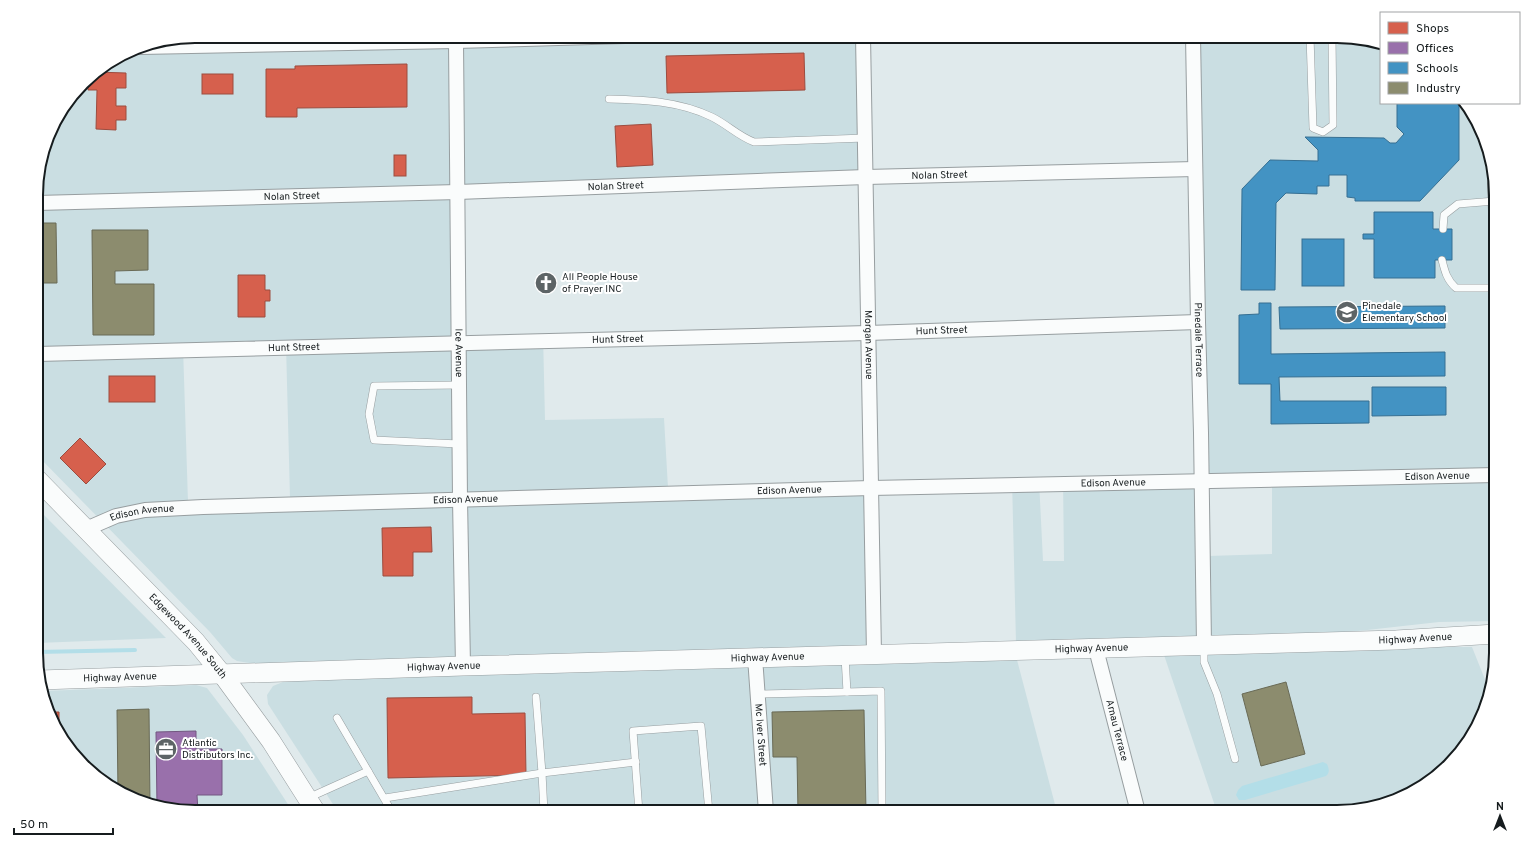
<svg xmlns="http://www.w3.org/2000/svg" width="1532" height="848" viewBox="0 0 1532 848" font-family="Overpass,sans-serif">
<rect width="100%" height="100%" fill="#e0eaec"/>
<g fill="#cadee2" fill-rule="evenodd">
<path d="M195,36H856L860,170L463,186L465,336L543,334L545,420L664,418L668,488L864,484L867,648L255,664L237,661L232,658L210,632L37,455V175L53,125L90,76L135,48ZM286,345L290,498L188,502L183,347Z"/>
<path d="M1198,36H1337L1378,41L1381,43V103H1465L1469,107L1488,144L1490,154L1493,468L1496,469V621L1439,622L1349,632L1016,643L1012,480H1039L1043,561H1064L1063,478L1207,475ZM1272,474V554L1208,556L1207,475Z"/>
<polygon points="37,508 166,638 37,643"/>
<polygon points="1410,647 1472,647 1488,687 1475,732 1449,765 1416,791 1391,798 1293,812 1217,812 1163,652"/>
<polygon points="1016,656 1057,812 338,812 268,704 267,695 273,686 288,680"/>
<polygon points="196,685 207,688 243,735 293,812 195,812 154,807 116,791 63,741 44,691"/>
</g>
<path fill="#b3dee8" d="M1323,762L1327,764C1329,769 1330,772 1326,776L1245,800H1239L1236,795L1238,790L1242,786Z"/>
<g fill="#d6604d" stroke="#9c4c3f">
<polygon points="804,53 805,90 667,93 666,56"/>
<polygon points="407,64 407,107 297,108 297,117 266,117 266,69 295,69 295,66"/>
<polygon points="95,72 126,73 126,88 116,88 116,106 126,106 126,120 116,120 116,130 96,129 97,90 88,90 88,78"/>
<rect x="202" y="74" width="31" height="20"/>
<polygon points="651,124 653,165 617,167 615,126"/>
<rect x="394" y="155" width="12" height="21"/>
<polygon points="238,275 265,275 265,290 270,290 270,301 265,301 265,317 238,317"/>
<rect x="109" y="376" width="46" height="26"/>
<polygon points="80,438 106,464 86,484 60,458"/>
<polygon points="431,527 432,552 413,552 413,576 383,576 382,528"/>
<polygon points="472,697 472,714 525,713 526,775 388,778 387,698"/>
<polygon points="52,712 59,712 59,731"/>
</g>
<polygon fill="#9970ab" stroke="#725781" points="196,731 196,749 222,749 222,795 197,795 198,812 157,807 156,732"/>
<g fill="#4393c3" stroke="#366f92">
<polygon points="1397,103 1459,103 1459,160 1420,201 1355,201 1355,198 1347,197 1347,175 1329,175 1329,186 1317,186 1317,194 1286,193 1276,203 1275,290 1241,290 1242,189 1270,160 1318,161 1318,150 1305,137 1384,138 1390,143 1396,143 1404,134 1397,127"/>
<polygon points="1374,212 1433,212 1433,229 1452,229 1452,260 1435,260 1435,278 1374,278 1374,239 1363,239 1363,234 1374,234"/>
<rect x="1302" y="239" width="42" height="47"/>
<polygon points="1259,303 1271,303 1271,354 1445,352 1445,376 1279,377 1280,401 1369,401 1369,423 1271,424 1271,384 1239,384 1239,315 1259,314"/>
<polygon points="1445,306 1445,328 1280,329 1279,307"/>
<polygon points="1372,387 1446,387 1446,415 1372,416"/>
</g>
<g fill="#8c8c6e" stroke="#696a56">
<polygon points="37,223 56,223 57,283 37,283"/>
<polygon points="92,230 148,230 148,270 115,271 115,284 154,284 154,335 93,335"/>
<polygon points="1286,682 1305,754 1261,766 1242,694"/>
<polygon points="149,709 150,805 118,792 117,710"/>
<polygon points="864,710 866,812 798,812 797,757 773,757 772,712"/>
</g>
<g fill="none" stroke-linecap="round" stroke-linejoin="round">
<polyline stroke="#b3dee8" stroke-width="4" points="37,652 135,650"/>
<g stroke="#979ea0" stroke-width="8">
<g id="lane">
<polyline points="1310,36 1313,128 1323,132 1333,125 1332,36"/>
<path d="M609,99C645,100 679,101 712,117C728,125 738,136 754,142L865,138"/>
<polyline points="1443,229 1444,215 1458,204 1495,201"/>
<path d="M1442,260C1445,272 1447,280 1456,288H1496"/>
<polyline points="459,385 374,386 369,414 374,440 459,444"/>
<polyline points="1204,647 1204,662 1217,694 1235,759"/>
<polyline points="845,657 847,692 881,691 882,812"/>
<polyline points="757,694 847,692"/>
<polyline points="536,697 542,773 636,762"/>
<polyline points="337,718 368,771"/>
<polyline points="308,798 368,771 392,812"/>
<polyline points="385,798 542,773 544,812"/>
<polyline points="639,812 633,731 701,726 709,812"/>
</g>
</g>
<g stroke="#979ea0" stroke-width="16">
<g id="street">
<path id="s1" d="M863,36L874,654"/>
<path id="s2" d="M1193,36L1198,322L1201,433L1204,645"/>
<path id="s3" d="M456,41L460,499L463,666"/>
<polyline points="140,47 456,41 625,36"/>
<polyline points="1495,183 1496,211"/>
<path id="s4" d="M37,203L458,192L866,177L1195,169"/>
<path id="s5" d="M37,354L868,333L1198,322"/>
<path id="s6" d="M86,529L116,516L145,510L203,507L871,488L1496,475"/>
<path id="s7" d="M1096,649L1138,812"/>
<path id="s8" d="M755,657L766,812"/>
</g>
</g>
<g stroke="#979ea0" stroke-width="20">
<g id="secondary">
<path id="s9" d="M37,479L196,642L222,674L271,741L316,812"/>
<path id="s10" d="M40,680L463,666L1396,640L1496,634"/>
</g>
</g>
<use href="#lane" stroke="#fafcfc" stroke-width="7"/>
<use href="#street" stroke="#fafcfc" stroke-width="14"/>
<use href="#secondary" stroke="#fafcfc" stroke-width="19"/>
</g>
<defs>
<g id="church-disc" transform="scale(1.15)"><circle r="9.5" fill="#5d6466" stroke="#fff"/><path d="M-1.2-6h2.4v3.5h3.3v2.4h-3.3V6h-2.4V-.1h-3.3v-2.4h3.3Z" fill="#fff"/></g>
<g id="school-disc" transform="scale(1.15)"><circle r="9.5" fill="#5d6466" stroke="#fff"/><path d="M0-5L7-2L0 1L-7-2ZM-4 1L0 2.5L4 1V4Q0 6-4 4Z" fill="#fff"/></g>
<g id="office-disc" transform="scale(1.15)"><circle r="9.5" fill="#5d6466" stroke="#fff"/><path d="M-6-3h4V-5.5h4V-3h4V5H-6ZM-1-4.5V-3h2v-1.5ZM-6 0V1H6V0Z" fill="#fff"/></g>
</defs>
<g fill-rule="evenodd">
<use href="#church-disc" x="546" y="283"/>
<use href="#school-disc" x="1347" y="312"/>
<use href="#office-disc" x="166" y="749"/>
</g>
<g text-anchor="middle" dominant-baseline="central" stroke-width="4" stroke-linejoin="round" paint-order="stroke">
<g font-size="10" fill="#161c1e" stroke="#fff">
<text stroke="none"><textPath href="#s4" startOffset="903">Nolan Street</textPath></text>
<text stroke="none"><textPath href="#s4" startOffset="579">Nolan Street</textPath></text>
<text stroke="none"><textPath href="#s4" startOffset="255">Nolan Street</textPath></text>
<text stroke="none"><textPath href="#s5" startOffset="905">Hunt Street</textPath></text>
<text stroke="none"><textPath href="#s5" startOffset="581">Hunt Street</textPath></text>
<text stroke="none"><textPath href="#s2" startOffset="304">Pinedale Terrace</textPath></text>
<text stroke="none"><textPath href="#s1" startOffset="309">Morgan Avenue</textPath></text>
<text stroke="none"><textPath href="#s5" startOffset="257">Hunt Street</textPath></text>
<text stroke="none"><textPath href="#s3" startOffset="312">Ice Avenue</textPath></text>
<text stroke="none"><textPath href="#s6" startOffset="1355">Edison Avenue</textPath></text>
<text stroke="none"><textPath href="#s6" startOffset="1031">Edison Avenue</textPath></text>
<text stroke="none"><textPath href="#s6" startOffset="707">Edison Avenue</textPath></text>
<text stroke="none"><textPath href="#s6" startOffset="383">Edison Avenue</textPath></text>
<text stroke="none"><textPath href="#s6" startOffset="59">Edison Avenue</textPath></text>
<text stroke="none"><textPath href="#s9" startOffset="218">Edgewood Avenue South</textPath></text>
<text stroke="none"><textPath href="#s10" startOffset="1376">Highway Avenue</textPath></text>
<text stroke="none"><textPath href="#s10" startOffset="1052">Highway Avenue</textPath></text>
<text stroke="none"><textPath href="#s10" startOffset="728">Highway Avenue</textPath></text>
<text stroke="none"><textPath href="#s10" startOffset="404">Highway Avenue</textPath></text>
<text stroke="none"><textPath href="#s10" startOffset="80">Highway Avenue</textPath></text>
<text stroke="none"><textPath href="#s7" startOffset="84">Arnau Terrace</textPath></text>
<text stroke="none"><textPath href="#s8" startOffset="78">Mc Iver Street</textPath></text>
</g>
<g font-size="10" fill="#161c1e" stroke="#fff" text-anchor="start">
<text x="562" y="277">All People House<tspan x="562" dy="12">of Prayer INC</tspan></text>
<text x="1362" y="306">Pinedale<tspan x="1362" dy="12">Elementary School</tspan></text>
<text x="182" y="743">Atlantic<tspan x="182" dy="12">Distributors Inc.</tspan></text>
</g>
</g>
<path d="M0 0H1532V848H0ZM195 43H1337A152 152 0 0 1 1489 195V653A152 152 0 0 1 1337 805H195A152 152 0 0 1 43 653V195A152 152 0 0 1 195 43Z" fill="#fff" fill-rule="evenodd"/>
<path fill="none" stroke="#161c1e" stroke-width="2" d="M195 43H1337A152 152 0 0 1 1489 195V653A152 152 0 0 1 1337 805H195A152 152 0 0 1 43 653V195A152 152 0 0 1 195 43Z"/>
<rect x="1380" y="12" width="140" height="92" fill="#ffffff" stroke="#a2a4a5"/>
<rect x="1388" y="22" width="20" height="12" fill="#d6604d" stroke="#a2a4a5"/>
<text x="1416" y="32" font-size="12" fill="#161c1e">Shops</text>
<rect x="1388" y="42" width="20" height="12" fill="#9970ab" stroke="#a2a4a5"/>
<text x="1416" y="52" font-size="12" fill="#161c1e">Offices</text>
<rect x="1388" y="62" width="20" height="12" fill="#4393c3" stroke="#a2a4a5"/>
<text x="1416" y="72" font-size="12" fill="#161c1e">Schools</text>
<rect x="1388" y="82" width="20" height="12" fill="#8c8c6e" stroke="#a2a4a5"/>
<text x="1416" y="92" font-size="12" fill="#161c1e">Industry</text>
<g transform="translate(1500 816)" stroke="#ffffff" stroke-width="3" paint-order="stroke">
<path d="M0-3L7 15L0 10L-7 15Z" fill="#161c1e"/>
<text y="-6" font-size="11" font-weight="bold" text-anchor="middle" fill="#161c1e">N</text>
</g>
<path d="M14 828v6h99v-6" fill="none" stroke="#161c1e" stroke-width="2"/>
<text x="20" y="828" font-size="12" fill="#161c1e" stroke="#ffffff" stroke-width="3" paint-order="stroke">50 m</text>
</svg>
